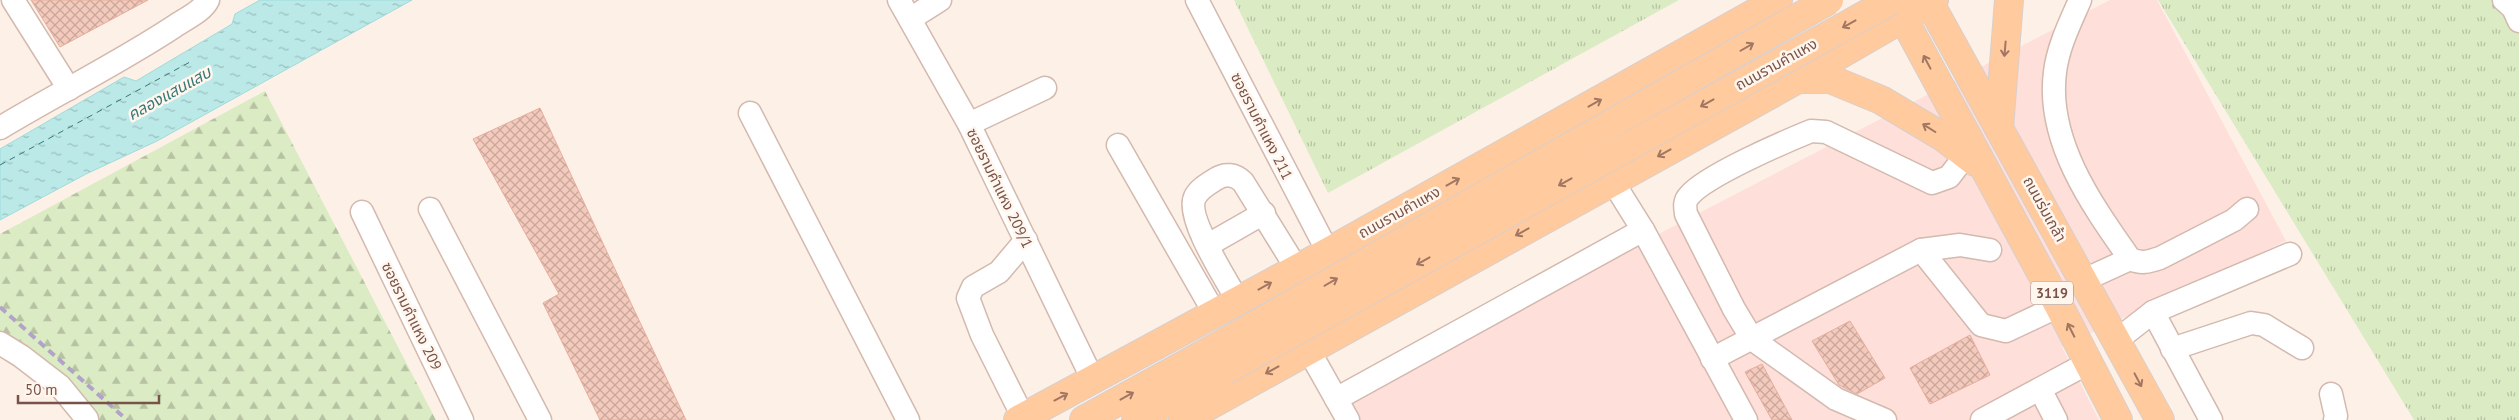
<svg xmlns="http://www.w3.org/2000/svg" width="2519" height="420" viewBox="0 0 2519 420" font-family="'PT Sans','Noto Sans Thai',sans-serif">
<defs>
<pattern id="grass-tufts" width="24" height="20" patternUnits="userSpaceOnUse" patternTransform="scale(1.25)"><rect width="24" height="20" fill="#dbecc4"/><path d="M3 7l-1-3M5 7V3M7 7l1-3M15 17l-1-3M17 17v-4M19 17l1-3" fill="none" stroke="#b6c2a1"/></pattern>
<pattern id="forest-firs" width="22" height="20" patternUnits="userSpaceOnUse" patternTransform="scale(1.25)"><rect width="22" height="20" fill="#dbecc4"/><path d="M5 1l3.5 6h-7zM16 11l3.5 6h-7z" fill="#b6c2a1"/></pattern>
<pattern id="water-ripples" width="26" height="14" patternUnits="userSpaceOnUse" patternTransform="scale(1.25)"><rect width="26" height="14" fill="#bae9e8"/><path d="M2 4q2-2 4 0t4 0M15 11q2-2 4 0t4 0" fill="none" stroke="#9cbfbe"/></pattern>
<pattern id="building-cross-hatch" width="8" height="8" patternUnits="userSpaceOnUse" patternTransform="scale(1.25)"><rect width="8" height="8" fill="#f4cabd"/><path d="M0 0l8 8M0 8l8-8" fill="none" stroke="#caa79c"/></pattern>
</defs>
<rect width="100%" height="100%" fill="#fdf1e7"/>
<polygon fill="#fedfda" points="2110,0 2157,0 2286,241 2062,347 2099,420 1355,420 1347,403 1622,253"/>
<g fill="url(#grass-tufts)">
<polygon points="1234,0 1679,0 1328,193"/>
<polygon points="2158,0 2519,0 2519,420 2414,420"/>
</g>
<polygon fill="url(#forest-firs)" points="265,91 436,420 92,420 0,333 0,234"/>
<polygon fill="url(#water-ripples)" stroke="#9fdbdb" points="260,0 412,0 157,141 86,174 0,220 0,149 124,77 136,81 232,24 235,14"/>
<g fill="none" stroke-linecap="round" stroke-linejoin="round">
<polyline stroke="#397777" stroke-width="1" stroke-dasharray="6 5" stroke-linecap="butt" points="0,165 190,62"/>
</g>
<g fill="url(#building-cross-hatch)" stroke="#e8ad9c">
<polygon points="31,0 148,0 60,47"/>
<polygon points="540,108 613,265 686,420 600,420 543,303 559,294 473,139"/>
<polygon points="1850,321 1885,378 1857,394 1839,385 1812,341"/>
<polygon points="1970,335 1990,375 1930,404 1910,368"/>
<polygon points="1762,364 1792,420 1772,420 1745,372"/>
</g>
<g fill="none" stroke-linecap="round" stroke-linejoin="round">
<g stroke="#d3b9ae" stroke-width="25">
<g id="minor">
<polyline points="13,0 69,89"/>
<polyline points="899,0 969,124 1093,380"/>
<polyline points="1197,0 1328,252"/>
<path d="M2080,0C2070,23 2058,47 2055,72C2046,141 2092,205 2130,259C2142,264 2148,262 2160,258L2234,220L2247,209"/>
<polyline points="2504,0 2513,8 2519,21"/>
<polyline points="910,19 940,0"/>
<polyline points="750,113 908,420"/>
<polyline points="969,124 1045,88"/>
<path d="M0,128C58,93 119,63 175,26C185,19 203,11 208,0"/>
<polyline points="1118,145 1215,314"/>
<polyline points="1613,182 1643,230 1746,420"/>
<polyline points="430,209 540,420"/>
<polyline points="362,212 462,420"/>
<polyline points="1208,245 1264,213"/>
<polyline points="1921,250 1981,325 2006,331 2059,306"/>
<polyline points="2084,280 2130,259"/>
<path d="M1238,301C1227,281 1185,217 1195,197C1199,189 1208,184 1216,179C1225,173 1235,174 1243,182L1297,269"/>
<polyline points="2153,312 2211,420"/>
<polyline points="2117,340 2153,312 2290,254"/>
<polyline points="0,343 21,356 60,386 87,419"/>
<polyline points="1308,349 1348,420"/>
<polyline points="2172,349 2251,323 2264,325 2302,348"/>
<polyline points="1712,359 1921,250 1960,245 1990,250"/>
<polyline points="2040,389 2056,420"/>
<polyline points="2331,394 2336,416 2335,420"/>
<polyline points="1336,399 1643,230"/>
<polyline points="1023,417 982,335 968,298 973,287 999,272 1026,240"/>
<path d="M1885,420L1836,399L1752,339L1734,309L1686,214C1685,207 1684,201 1689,196C1705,176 1784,142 1811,131L1826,132L1932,183L1949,177L1966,155"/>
<polyline points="1982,420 2088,363"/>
</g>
</g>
<g stroke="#d9cfcc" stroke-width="30">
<g id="major">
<polyline points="1928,0 2160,420"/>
<polyline points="1895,3 2059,306 2118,420"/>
<polyline points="1798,79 1830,79 1881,100 1943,137 1975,162"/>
<polyline points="1999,128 2009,0"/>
<polyline points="1018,420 1328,252 1778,0"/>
<polyline points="1084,420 1213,349"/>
<polyline points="1136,420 1224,371"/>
<polyline points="1183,420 1798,79 1934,0"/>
</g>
</g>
<use href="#minor" stroke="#fff" stroke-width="22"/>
<use href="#major" stroke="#ffca9d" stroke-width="28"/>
<polyline stroke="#b2a4c9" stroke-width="4" stroke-dasharray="8 5" stroke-linecap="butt" points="0,307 127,420"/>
<g stroke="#d9cfcc" stroke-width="30" stroke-linecap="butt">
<g id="major-bridge">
<polyline points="1213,349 1829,0"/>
<polyline points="1224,371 1892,0"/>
</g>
</g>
<use href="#major-bridge" stroke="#ffca9d" stroke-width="28"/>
</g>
<defs><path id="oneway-shaft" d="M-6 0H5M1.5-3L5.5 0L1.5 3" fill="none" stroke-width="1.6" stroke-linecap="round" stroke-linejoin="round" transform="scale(1.25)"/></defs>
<g stroke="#a17662">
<use href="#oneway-shaft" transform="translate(1849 24) rotate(151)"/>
<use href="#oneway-shaft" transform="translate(1747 47) rotate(-30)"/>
<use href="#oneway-shaft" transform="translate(2005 49) rotate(95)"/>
<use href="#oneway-shaft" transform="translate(1927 62) rotate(-118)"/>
<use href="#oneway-shaft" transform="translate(1595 103) rotate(-29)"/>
<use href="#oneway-shaft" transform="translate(1707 103) rotate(151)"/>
<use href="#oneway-shaft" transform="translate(1929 128) rotate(-148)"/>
<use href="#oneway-shaft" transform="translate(1664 153) rotate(151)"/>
<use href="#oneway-shaft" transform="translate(1453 182) rotate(-29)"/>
<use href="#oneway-shaft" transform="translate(1565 182) rotate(151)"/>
<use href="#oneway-shaft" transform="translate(1522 232) rotate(151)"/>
<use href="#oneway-shaft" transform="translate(1423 261) rotate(151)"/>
<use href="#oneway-shaft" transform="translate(1331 282) rotate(-30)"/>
<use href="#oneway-shaft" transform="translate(1265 286) rotate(-29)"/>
<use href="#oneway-shaft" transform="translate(2071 330) rotate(-117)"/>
<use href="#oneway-shaft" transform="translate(1272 370) rotate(151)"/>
<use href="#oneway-shaft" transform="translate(2138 380) rotate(62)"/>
<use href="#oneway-shaft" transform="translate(1127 396) rotate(-29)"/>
<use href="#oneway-shaft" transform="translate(1061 397) rotate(-28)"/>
</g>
<g text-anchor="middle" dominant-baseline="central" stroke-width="5" stroke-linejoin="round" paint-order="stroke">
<rect fill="#fff6ee" stroke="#a1837a" stroke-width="1" x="2031" y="281.5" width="42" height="23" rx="4"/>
<g font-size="14" font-weight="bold" fill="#795249">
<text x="2052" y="293">3119</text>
</g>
<g font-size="15" fill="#795249" stroke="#fff6ee">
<text transform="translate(1776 64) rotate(-29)">ถนนรามคำแหง</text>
<text transform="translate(1262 126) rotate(63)">ซอยรามคำแหง 211</text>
<text transform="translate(1000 188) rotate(64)">ซอยรามคำแหง 209/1</text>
<text transform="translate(2045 209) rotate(61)">ถนนร่มเกล้า</text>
<text transform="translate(1399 212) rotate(-29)">ถนนรามคำแหง</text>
<text transform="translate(412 316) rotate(64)">ซอยรามคำแหง 209</text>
</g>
<g font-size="16" font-style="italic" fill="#397777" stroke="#fff6ee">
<text transform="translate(169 93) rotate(-29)">คลองแสนแสบ</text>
</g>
</g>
<path d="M18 395v8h141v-8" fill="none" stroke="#795249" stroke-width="2.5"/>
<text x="25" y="395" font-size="15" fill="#795249" stroke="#fff6ee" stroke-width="4" paint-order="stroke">50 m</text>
</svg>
